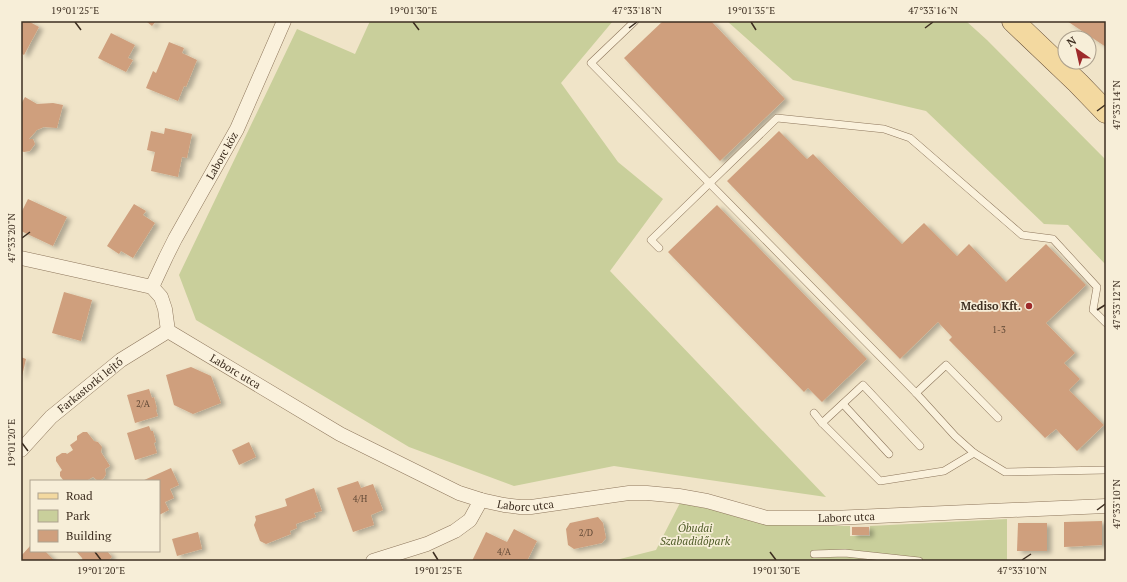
<svg xmlns="http://www.w3.org/2000/svg" width="1127" height="582" viewBox="0 0 1127 582" font-family="'PT Serif',serif">
<defs>
<filter id="shadow"><feDropShadow dx="4.5" dy="2.5" stdDeviation="2" flood-color="#0004"/></filter>
</defs>
<rect width="100%" height="100%" fill="#f0e4c8"/>
<g fill="#c9cf9b">
<polygon points="370,21 613,21 561,83 618,162 663,199 610,271 826,497 614,466 514,486 409,447 196,320 179,275 297,29 355,54"/>
<polygon points="727,21 966,21 987,40 1106,160 1106,265 1068,225 1044,224 926,111 793,80"/>
<polygon points="680,503 714,510 766,525 850,526 850,536 870,536 870,526 1007,519 1007,561 612,561 656,550"/>
</g>
<g fill="#cf9f7d" filter="url(#shadow)">
<polygon points="21,21 28,21 39,27 24,55 21,53"/>
<polygon points="146,21 156,21 152,26"/>
<polygon points="663,21 711,21 785,99 720,161 624,58"/>
<polygon points="1067,21 1106,21 1106,47"/>
<polygon points="111,33 135,45 128,58 133,60 126,72 98,58"/>
<polygon points="169,42 184,48 182,53 197,60 186,87 184,86 178,101 146,88 153,71 156,73"/>
<polygon points="25,97 37,104 53,103 63,105 57,128 44,127 37,130 29,139 33,139 35,144 30,151 24,152 21,151 21,104"/>
<polygon points="165,128 192,134 187,158 182,157 178,177 151,171 155,152 147,150 151,131 164,134"/>
<polygon points="779,131 807,159 813,154 902,244 924,223 957,256 969,244 1006,282 1046,244 1086,285 1046,323 1075,353 1064,363 1080,379 1069,390 1104,425 1077,451 1056,429 1045,438 949,340 952,337 938,322 900,359 727,181"/>
<polygon points="28,199 67,217 53,246 21,231 21,208 22,211"/>
<polygon points="134,204 146,211 143,215 155,223 133,258 121,251 119,254 107,246"/>
<polygon points="717,205 867,359 822,402 808,388 804,392 668,252"/>
<polygon points="64,292 92,300 81,341 52,333"/>
<polygon points="21,357 26,359 22,376 21,376"/>
<polygon points="191,367 211,376 221,403 193,414 174,405 166,375"/>
<polygon points="149,389 152,398 154,397 157,409 156,410 158,416 135,423 127,395"/>
<polygon points="149,426 151,431 153,431 156,442 154,443 157,453 135,460 127,433"/>
<polygon points="83,432 87,432 94,441 98,442 102,447 101,452 110,466 105,469 106,474 104,478 101,480 98,481 93,477 86,481 64,481 60,476 60,472 62,470 56,461 56,457 62,453 66,453 67,454 73,450 70,445 77,440 77,436"/>
<polygon points="249,442 256,457 239,465 232,450"/>
<polygon points="171,468 179,485 170,489 174,498 165,502 169,510 159,515 159,481 142,481"/>
<polygon points="358,481 361,488 373,484 383,510 371,515 374,525 353,532 337,488"/>
<polygon points="314,488 322,511 314,513 316,517 296,524 297,528 290,531 291,534 266,544 260,541 254,525 256,520 255,516 287,506 285,499"/>
<polygon points="598,517 603,523 606,538 602,543 574,549 568,545 566,529 570,523"/>
<polygon points="1102,521 1102,545 1064,547 1064,522"/>
<polygon points="1018,523 1047,523 1047,551 1017,551"/>
<rect x="852" y="527" width="17" height="8"/>
<polygon points="514,529 537,541 527,561 472,561 486,532 507,542"/>
<polygon points="198,532 202,549 177,556 172,539"/>
<polygon points="31,545 31,551 45,551 54,560 54,561 21,561 21,556"/>
<polygon points="76,551 107,551 112,557 108,561 83,561 82,558"/>
</g>
<g fill="none" stroke-linecap="round" stroke-linejoin="round">
<g stroke="#8d765c" stroke-width="8">
<g id="service">
<polyline points="635,21 591,63 916,393 955,436 974,453 1005,472 1106,470"/>
<polyline points="659,248 651,240 777,118 884,129 910,138 1022,235 1053,239 1097,287 1093,310 1106,323"/>
<polyline points="916,393 946,365 998,418"/>
<polyline points="843,404 889,454"/>
<polyline points="814,413 822,423 863,385 920,446"/>
<polyline points="822,423 880,481 944,471 974,453"/>
<polyline points="814,554 845,553 919,561"/>
</g>
</g>
<g stroke="#8d765c" stroke-width="15">
<g id="minor">
<path id="s1" d="M21,258L152,287L161,297L165,309L168,331L340,434L459,493L481,500L504,505L520,507H531L629,493H647L679,496L707,501L767,518H832L1106,506"/>
<path id="s2" d="M152,287L166,257L175,239L237,129L284,21"/>
<path id="s3" d="M21,450L51,417L121,360L168,331"/>
<polyline points="373,561 427,544 455,531 470,520 481,500"/>
</g>
</g>
<g stroke="#5b4430" stroke-width="23">
<polyline id="primary" points="1013,21 1078,83 1106,112"/>
</g>
<use href="#service" stroke="#faf1dc" stroke-width="7"/>
<use href="#minor" stroke="#faf1dc" stroke-width="14"/>
<use href="#primary" stroke="#f3d9a0" stroke-width="22"/>
</g>
<path fill="none" stroke="#3d2e20" stroke-width="1.5" d="M75,22L81,30M413,22L419,30M751,22L756,30M629,28L637,22M925,28L933,22M1097,111L1105,105M22,238L30,232M1097,310L1105,305M22,443L28,451M1097,510L1105,504M95,552L101,560M433,552L438,560M770,552L776,560M1022,560L1031,554"/>
<circle fill="#9e2a2b" stroke="#f7eed8" stroke-width="1.5" cx="1029" cy="306" r="4"/>
<g text-anchor="middle" dominant-baseline="central" stroke-width="3.5" stroke-linejoin="round" paint-order="stroke">
<g font-size="9" fill="#624a37">
<text x="999" y="330">1-3</text>
<text x="143" y="404">2/A</text>
<text x="360" y="499">4/H</text>
<text x="586" y="533">2/D</text>
<text x="504" y="552">4/A</text>
</g>
<g font-size="11" fill="#3d2e20" stroke="#f7eed8">
<text stroke="none"><textPath href="#s2" startOffset="149">Laborc köz</textPath></text>
<text stroke="none"><textPath href="#s1" startOffset="261">Laborc utca</textPath></text>
<text stroke="none"><textPath href="#s3" startOffset="95">Farkastorki lejtő</textPath></text>
<text stroke="none"><textPath href="#s1" startOffset="584">Laborc utca</textPath></text>
<text stroke="none"><textPath href="#s1" startOffset="909">Laborc utca</textPath></text>
</g>
<g font-size="11" font-weight="bold" fill="#3d2e20" stroke="#f7eed8" text-anchor="end">
<text x="1021" y="306">Mediso Kft.</text>
</g>
<g font-size="11" font-style="italic" fill="#4d5a26" stroke="#f7eed8">
<text x="695" y="528">Óbudai<tspan x="695" dy="13">Szabadidőpark</tspan></text>
</g>
</g>
<rect width="1127" height="582" fill="none" stroke="#f7eed8" stroke-width="44"/>
<rect x="30" y="480" width="130" height="72" fill="#f7eed8" stroke="#ada18e"/>
<rect x="38" y="493" width="20" height="6" fill="#f3d9a0" stroke="#ada18e"/>
<text x="66" y="500" font-size="12" fill="#3d2e20">Road</text>
<rect x="38" y="510" width="20" height="12" fill="#c9cf9b" stroke="#ada18e"/>
<text x="66" y="520" font-size="12" fill="#3d2e20">Park</text>
<rect x="38" y="530" width="20" height="12" fill="#cf9f7d" stroke="#ada18e"/>
<text x="66" y="540" font-size="12" fill="#3d2e20">Building</text>
<g transform="translate(1077 50) rotate(326)"><circle r="19" fill="#f7eed8" stroke="#ada18e"/>
<path d="M0-3L7 15L0 10L-7 15Z" fill="#9e2a2b"/>
<text y="-6" font-size="11" font-weight="bold" text-anchor="middle" fill="#3d2e20">N</text>
</g>
<rect x="22" y="22" width="1083" height="538" fill="none" stroke="#3d2e20" stroke-width="1.5"/>
<g font-size="10" text-anchor="middle" fill="#3d2e20">
<text x="75" y="14">19°01'25"E</text>
<text x="413" y="14">19°01'30"E</text>
<text x="637" y="14">47°33'18"N</text>
<text x="751" y="14">19°01'35"E</text>
<text x="933" y="14">47°33'16"N</text>
<text transform="translate(1116 105) rotate(-90)" y="4">47°33'14"N</text>
<text transform="translate(11 238) rotate(-90)" y="4">47°33'20"N</text>
<text transform="translate(1116 305) rotate(-90)" y="4">47°33'12"N</text>
<text transform="translate(11 443) rotate(-90)" y="4">19°01'20"E</text>
<text transform="translate(1116 504) rotate(-90)" y="4">47°33'10"N</text>
<text x="101" y="574">19°01'20"E</text>
<text x="438" y="574">19°01'25"E</text>
<text x="776" y="574">19°01'30"E</text>
<text x="1022" y="574">47°33'10"N</text>
</g>
</svg>
